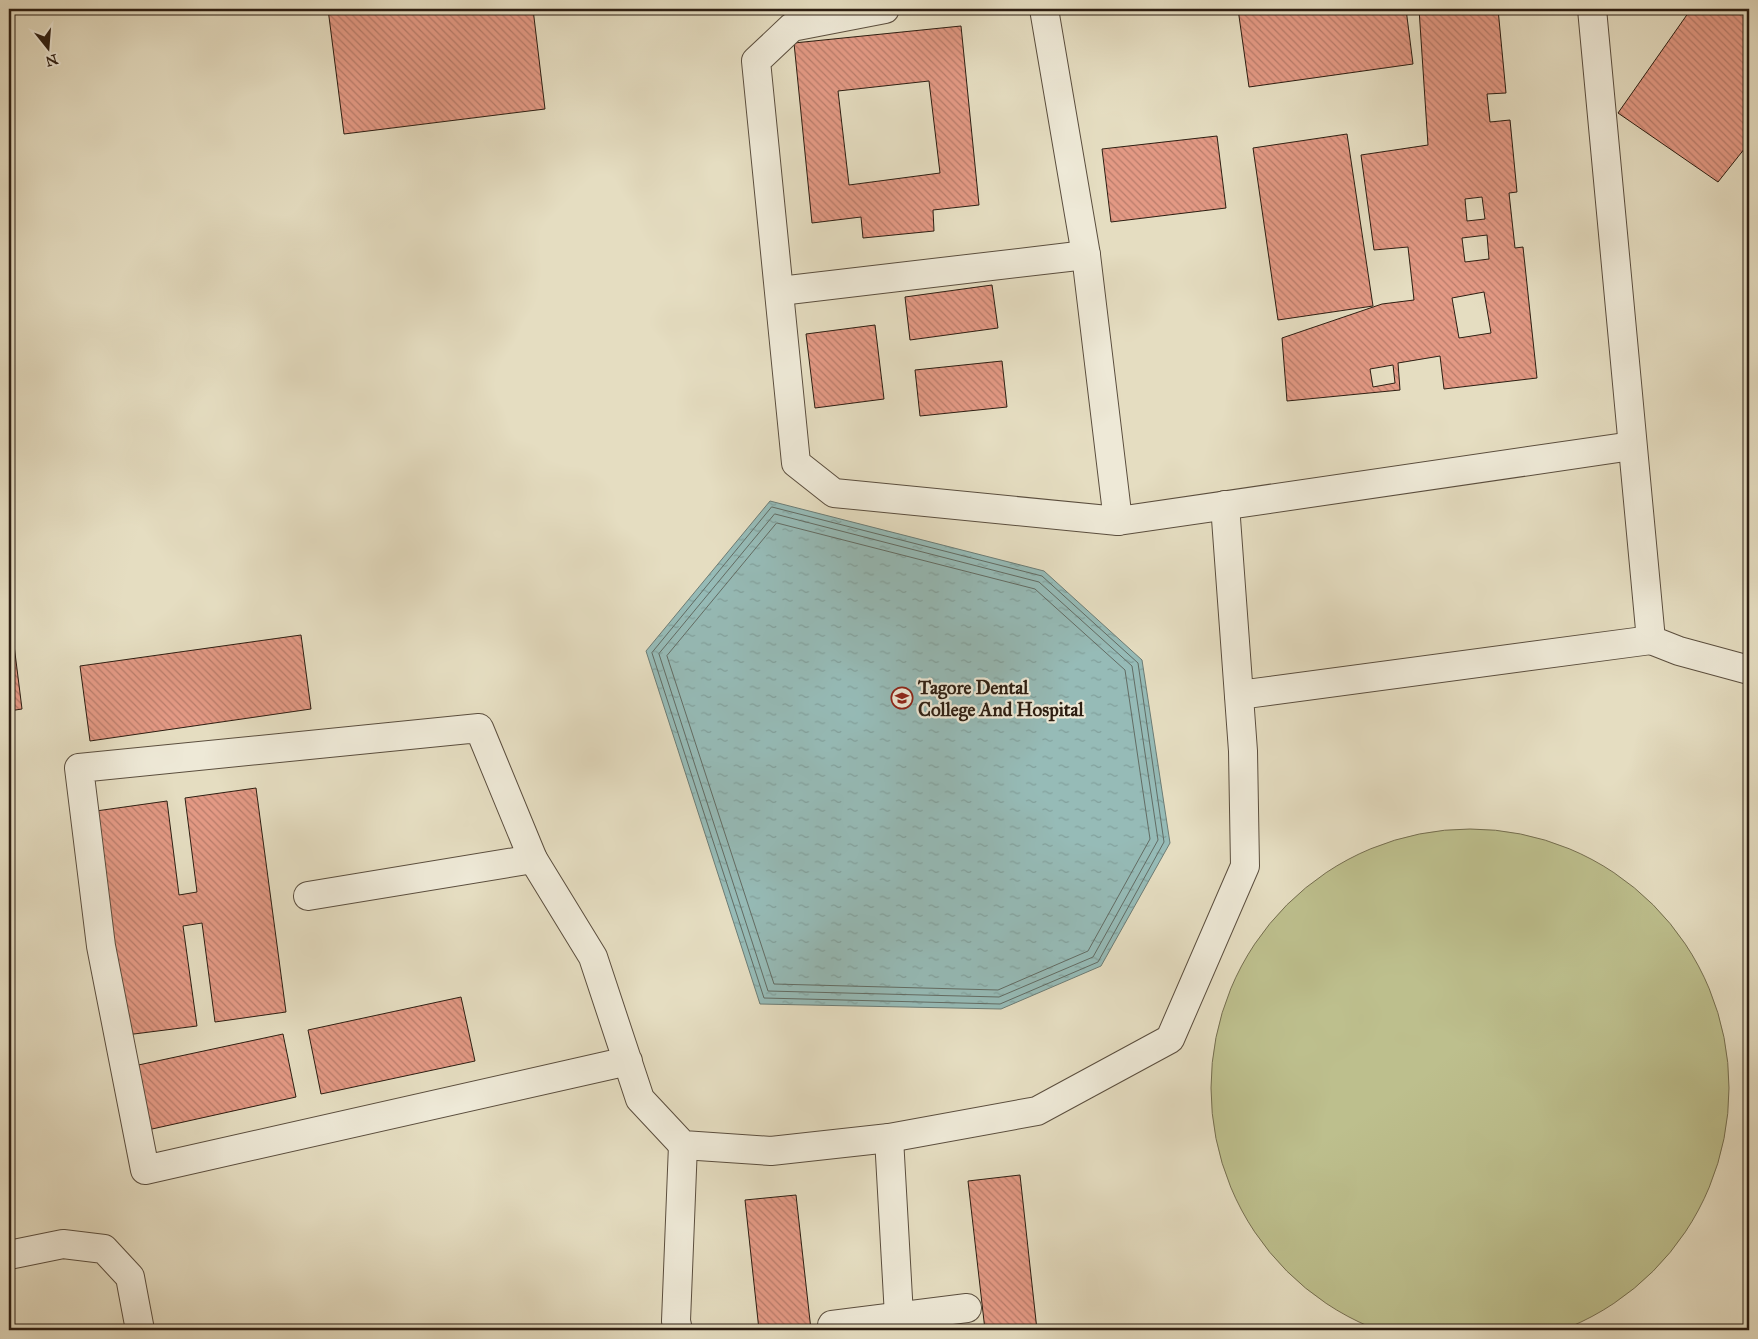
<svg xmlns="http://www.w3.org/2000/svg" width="1758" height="1339" viewBox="0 0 1758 1339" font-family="'IM FELL Great Primer',serif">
<defs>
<pattern id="water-ripples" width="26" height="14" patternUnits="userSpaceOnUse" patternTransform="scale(1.25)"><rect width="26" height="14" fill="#96bbb7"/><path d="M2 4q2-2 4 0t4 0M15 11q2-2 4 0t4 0" fill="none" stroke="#82a09c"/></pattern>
<pattern id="building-back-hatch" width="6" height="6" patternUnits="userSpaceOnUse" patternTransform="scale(1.25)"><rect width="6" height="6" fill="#e39984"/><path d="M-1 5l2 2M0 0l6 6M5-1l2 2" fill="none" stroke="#b87c6b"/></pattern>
</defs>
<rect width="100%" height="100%" fill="#e5ddc1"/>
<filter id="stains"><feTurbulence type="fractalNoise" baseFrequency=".004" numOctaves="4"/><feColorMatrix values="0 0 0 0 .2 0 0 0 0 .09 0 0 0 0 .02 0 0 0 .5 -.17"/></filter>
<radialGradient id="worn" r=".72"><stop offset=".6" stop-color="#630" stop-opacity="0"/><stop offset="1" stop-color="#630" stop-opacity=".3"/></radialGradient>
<circle fill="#bdbf8d" stroke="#756e50" cx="1470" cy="1088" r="259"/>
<polygon fill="url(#water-ripples)" stroke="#6c7c75" points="770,501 1044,571 1142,660 1170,843 1101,966 1001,1009 760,1004 646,651"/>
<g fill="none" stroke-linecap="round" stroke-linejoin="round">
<g stroke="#626c64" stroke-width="1">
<polygon points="772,507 1042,576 1138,663 1164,842 1098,962 1000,1004 764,998 652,653"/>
<polygon points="775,514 1039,582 1132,666 1158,840 1093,957 999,997 768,991 659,654"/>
<polygon points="777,523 1035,589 1125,670 1150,839 1088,951 998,990 774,984 667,656"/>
</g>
</g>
<g fill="url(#building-back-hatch)" stroke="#2d1e12" fill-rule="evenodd">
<polygon points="328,9 533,9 545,109 344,134"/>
<polygon points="1238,9 1406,9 1413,64 1249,87"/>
<path d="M1419,9H1498L1506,93L1487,94L1490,122L1510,120L1517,192L1509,193L1515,248L1523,247L1537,378L1444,389L1440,356L1398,363L1400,390L1287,401L1282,338L1382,304L1414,300L1408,247L1374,250L1361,155L1428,145ZM1482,197L1485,219L1467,221L1465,199ZM1487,235L1489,259L1465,262L1462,238ZM1484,292L1491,333L1459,338L1452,298ZM1393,365L1395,383L1373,387L1370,369Z"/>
<polygon points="1691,9 1749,9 1749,143 1718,182 1618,113"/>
<path d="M961,26L979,205L933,210L934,231L863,238L861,217L812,223L794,43ZM929,81L940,173L849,185L838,91Z"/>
<polygon points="1347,134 1373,306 1278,320 1253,148"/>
<polygon points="1217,136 1226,208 1111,222 1102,149"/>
<polygon points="992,285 998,328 910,340 905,297"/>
<polygon points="875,325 884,399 815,408 806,334"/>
<polygon points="1002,361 1007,407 920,416 915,370"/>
<polygon points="9,605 22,709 9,711"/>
<polygon points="301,635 311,709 90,741 80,666"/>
<polygon points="256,788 286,1012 215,1022 202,923 183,926 197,1026 126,1035 96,811 167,801 179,895 197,892 185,798"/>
<polygon points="461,997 475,1061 321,1094 308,1030"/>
<polygon points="283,1034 296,1097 143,1131 129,1067"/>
<polygon points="1020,1175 1037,1330 985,1330 968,1181"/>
<polygon points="796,1195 811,1330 759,1330 745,1200"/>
</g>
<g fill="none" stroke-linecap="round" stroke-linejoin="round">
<g stroke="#5b4e3e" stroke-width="30">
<g id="minor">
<polyline points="885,9 792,27 756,61 796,463 834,493 1118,521 1632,446"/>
<polyline points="1044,9 1086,255 1118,521"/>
<polyline points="1592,9 1651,640 1679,651 1749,670"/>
<polyline points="780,291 1086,255"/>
<polyline points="1239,695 1651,640"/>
<polyline points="308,896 533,859"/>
<polyline points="628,1061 145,1170 101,946 79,768 479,728 533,859 593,957 640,1099 683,1145 771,1151 889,1138 1037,1111 1170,1039 1245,866 1243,751 1225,505"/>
<polyline points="889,1138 899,1316"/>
<polyline points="9,1255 63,1244 104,1249 130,1277 140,1330"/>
<polyline points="832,1325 967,1308"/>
<polyline points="678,1330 676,1321 683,1145"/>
</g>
</g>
<use href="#minor" stroke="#eee9d7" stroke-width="28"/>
</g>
<defs>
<g id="university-ring" transform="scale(1.125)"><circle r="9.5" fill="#eee9d7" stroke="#8f2418" stroke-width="1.5"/><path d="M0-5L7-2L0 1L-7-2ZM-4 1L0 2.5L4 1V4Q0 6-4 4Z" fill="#8f2418"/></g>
</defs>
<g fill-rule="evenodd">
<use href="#university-ring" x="902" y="698"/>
</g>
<g text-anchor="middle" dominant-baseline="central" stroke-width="4.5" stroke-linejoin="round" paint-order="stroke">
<g font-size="19" font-weight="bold" fill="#2d1e12" stroke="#eee9d7" text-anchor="start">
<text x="918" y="687">Tagore Dental<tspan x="918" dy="22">College And Hospital</tspan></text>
</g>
</g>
<rect width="1758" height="1339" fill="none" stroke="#e5ddc1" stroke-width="30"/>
<rect x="10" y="10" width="1738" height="1319" fill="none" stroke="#2d1e12" stroke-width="2.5"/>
<rect x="15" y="15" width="1728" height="1309" fill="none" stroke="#2d1e12"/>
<g transform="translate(48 48) rotate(163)" stroke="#eee9d7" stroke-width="4" paint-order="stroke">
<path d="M0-4L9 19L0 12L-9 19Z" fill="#2d1e12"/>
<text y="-8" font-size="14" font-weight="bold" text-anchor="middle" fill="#2d1e12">N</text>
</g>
<rect width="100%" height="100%" filter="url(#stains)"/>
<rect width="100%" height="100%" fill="url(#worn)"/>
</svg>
